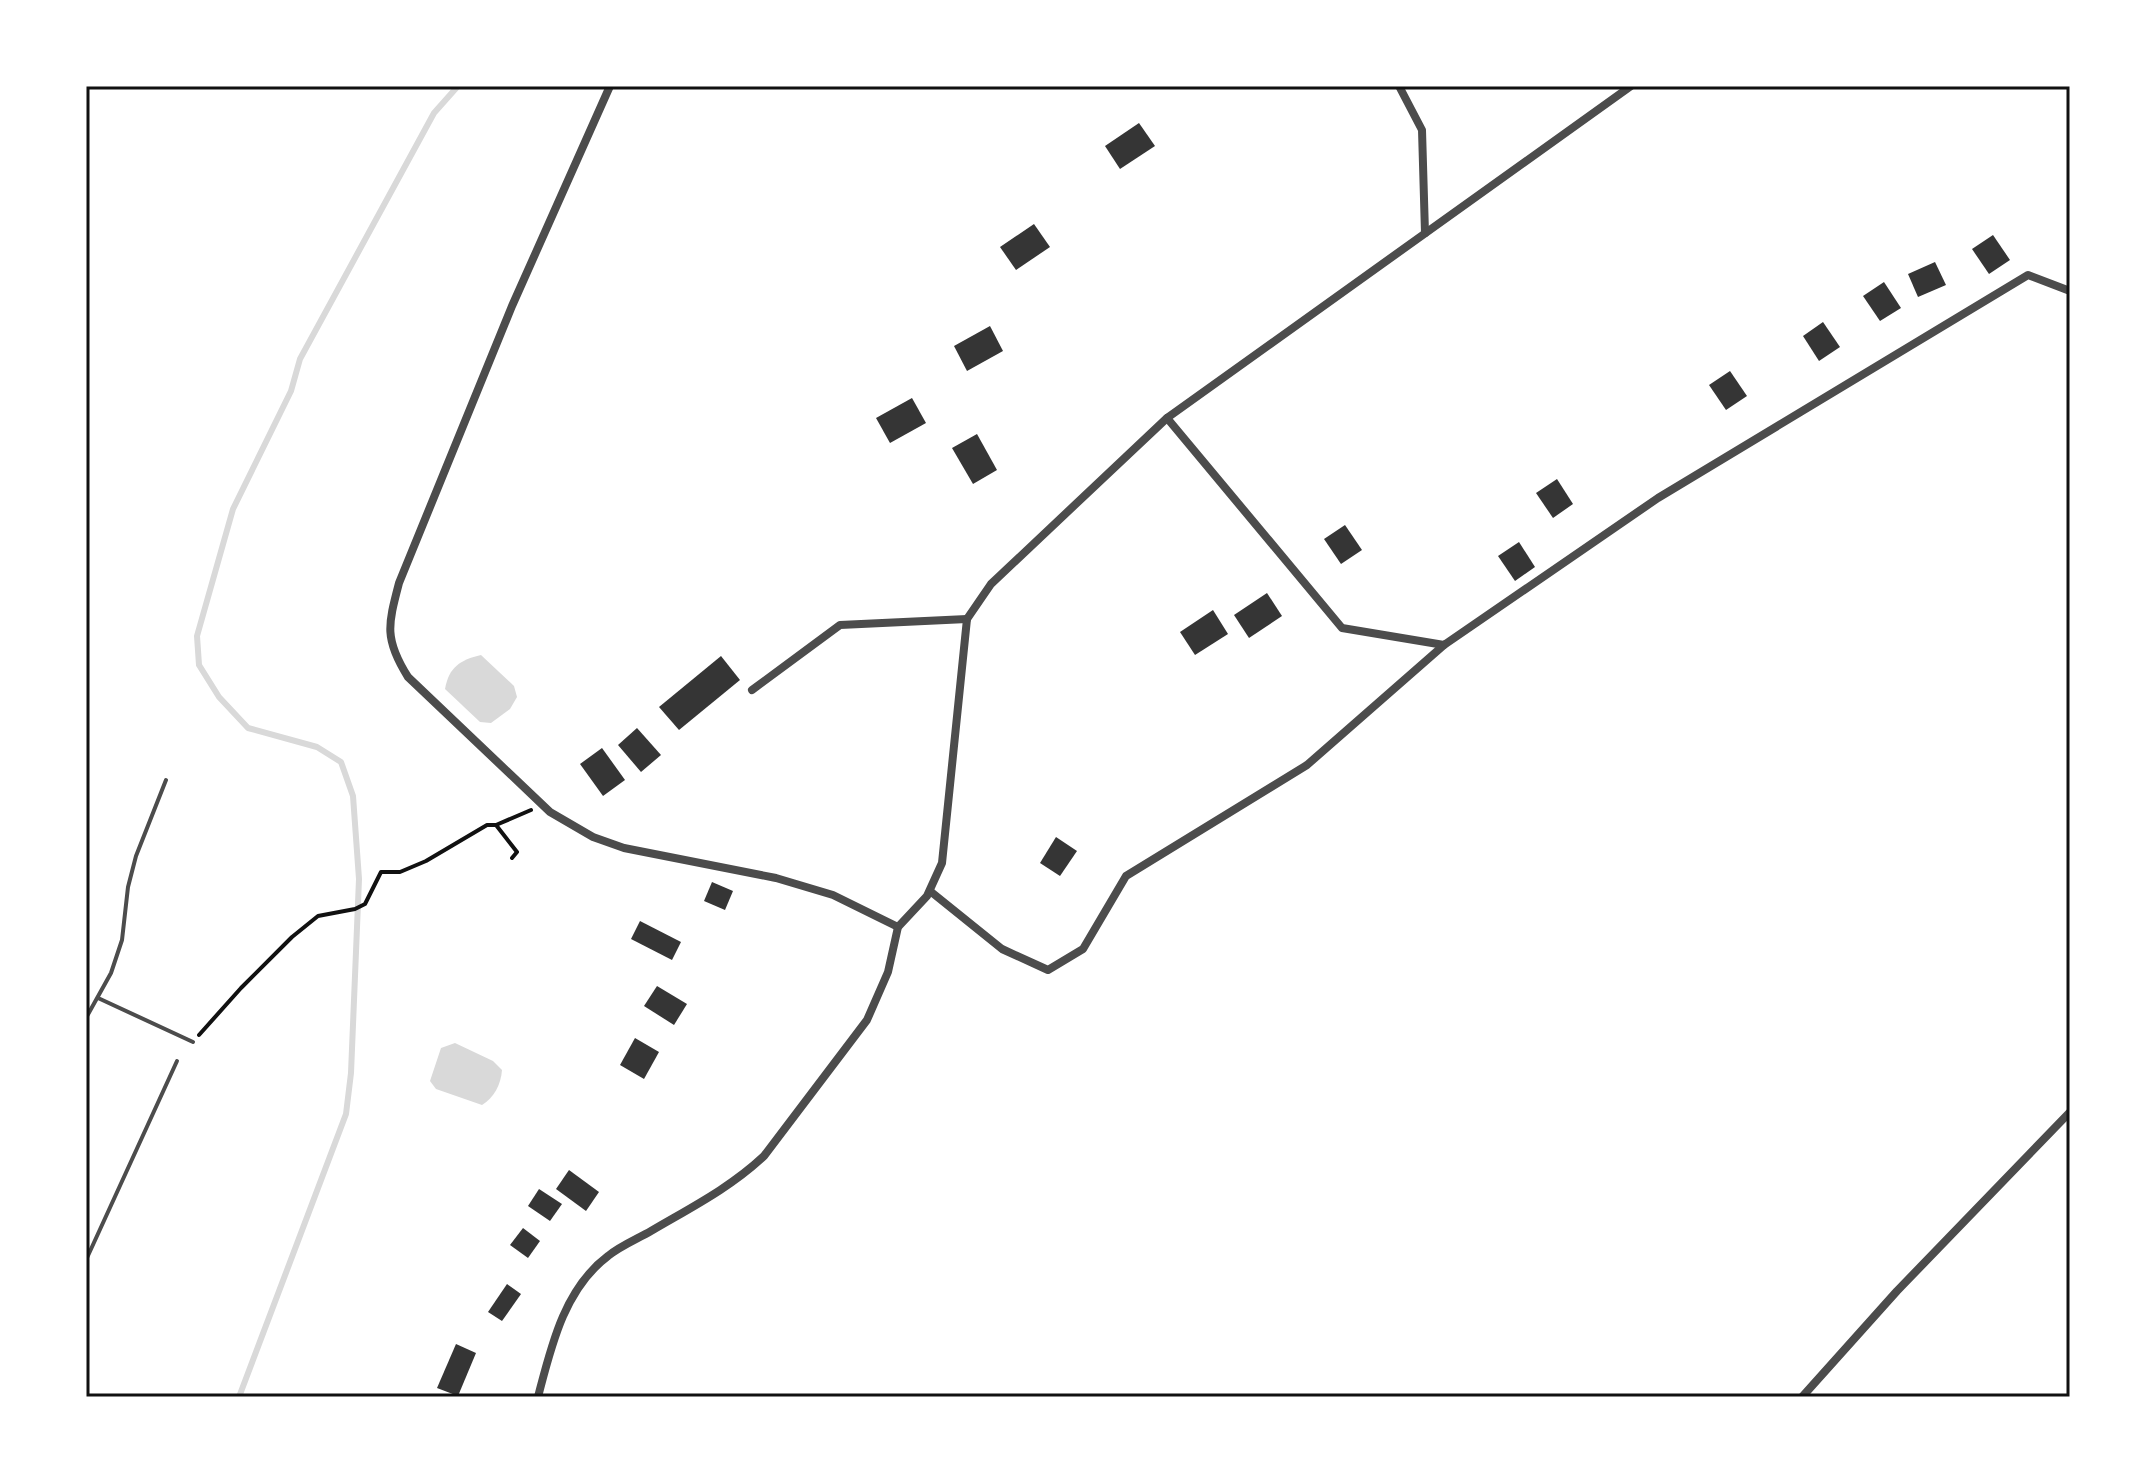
<svg xmlns="http://www.w3.org/2000/svg" width="2156" height="1483" viewBox="0 0 2156 1483" font-family="'Fira Sans Condensed',sans-serif">
<rect width="100%" height="100%" fill="#fff"/>
<g fill="#d9d9d9">
<path d="M481,655L514,686L517,697L510,709L491,723L480,722L445,689C449,667 460,660 481,655Z"/>
<path d="M455,1043L493,1061L502,1070C501,1084 494,1098 482,1105L436,1089L430,1081L441,1048Z"/>
</g>
<g fill="none" stroke-linecap="round" stroke-linejoin="round">
<polyline stroke="#d9d9d9" stroke-width="6" points="239,1397 346,1114 351,1073 359,879 353,796 341,762 317,747 248,728 219,697 199,665 197,636 233,509 291,391 300,359 434,113 458,86"/>
</g>
<g fill="#353535">
<polygon points="1139,123 1155,146 1120,169 1105,146"/>
<polygon points="1034,224 1050,247 1016,270 1000,247"/>
<polygon points="1993,235 2010,260 1989,274 1972,249"/>
<polygon points="1935,262 1946,285 1918,297 1908,274"/>
<polygon points="1884,282 1901,308 1880,321 1863,296"/>
<polygon points="1823,322 1840,347 1819,361 1803,336"/>
<polygon points="990,326 1003,351 967,371 954,346"/>
<polygon points="1730,371 1747,396 1726,410 1709,385"/>
<polygon points="912,398 926,423 890,443 876,418"/>
<polygon points="977,434 997,470 973,484 952,448"/>
<polygon points="1557,479 1573,504 1553,518 1536,493"/>
<polygon points="1345,525 1362,550 1341,564 1324,539"/>
<polygon points="1519,542 1535,567 1515,581 1498,556"/>
<polygon points="1267,593 1282,616 1249,638 1234,615"/>
<polygon points="1213,610 1228,634 1195,655 1180,632"/>
<polygon points="721,656 740,680 679,730 659,707"/>
<polygon points="637,728 661,755 641,772 618,745"/>
<polygon points="602,748 625,780 603,796 580,764"/>
<polygon points="1056,837 1077,851 1060,876 1040,863"/>
<polygon points="712,882 733,891 725,910 704,901"/>
<polygon points="640,921 681,942 672,960 631,939"/>
<polygon points="657,986 687,1004 674,1025 644,1006"/>
<polygon points="635,1038 659,1052 644,1079 620,1065"/>
<polygon points="569,1170 599,1192 586,1211 556,1189"/>
<polygon points="539,1189 562,1204 550,1221 528,1206"/>
<polygon points="523,1228 540,1241 528,1258 510,1245"/>
<polygon points="507,1284 521,1294 502,1321 488,1312"/>
<polygon points="456,1344 476,1353 458,1396 437,1388"/>
</g>
<g fill="none" stroke-linecap="round" stroke-linejoin="round">
<g stroke="#111" stroke-width="4">
<polyline points="496,825 531,810"/>
<polyline points="199,1035 241,988 292,937 318,916 355,909 365,904 381,872 400,872 426,861 487,825 496,825 517,852 512,858"/>
</g>
<g stroke="#4c4c4c" stroke-width="4">
<polyline points="98,998 193,1042"/>
<polyline points="86,1018 111,973 122,940 128,887 136,856 166,780"/>
<polyline points="86,1260 177,1061"/>
</g>
<g stroke="#4c4c4c" stroke-width="8">
<path d="M610,86L512,306L399,583C388,625 384,639 408,677L550,812L593,837L624,848L776,878L833,895L898,927"/>
<polyline points="1399,86 1422,130 1425,233"/>
<polyline points="1167,418 1342,628 1444,645 1658,498 2028,275 2070,291"/>
<polyline points="752,690 840,625 967,619"/>
<polyline points="930,891 1002,949 1048,970 1083,949 1126,876 1307,765 1444,645"/>
<path d="M538,1397C551,1347 564,1289 608,1256C620,1246 637,1239 651,1231C690,1208 730,1188 764,1156L867,1020L888,972L898,927L927,896L942,863L967,619L991,584L1167,418L1631,86"/>
<polyline points="1802,1397 1897,1291 2070,1112"/>
</g>
</g>
<rect width="2156" height="1483" fill="none" stroke="#ffffff" stroke-width="176"/>
<rect x="88" y="88" width="1980" height="1307" fill="none" stroke="#111" stroke-width="3"/>
</svg>
